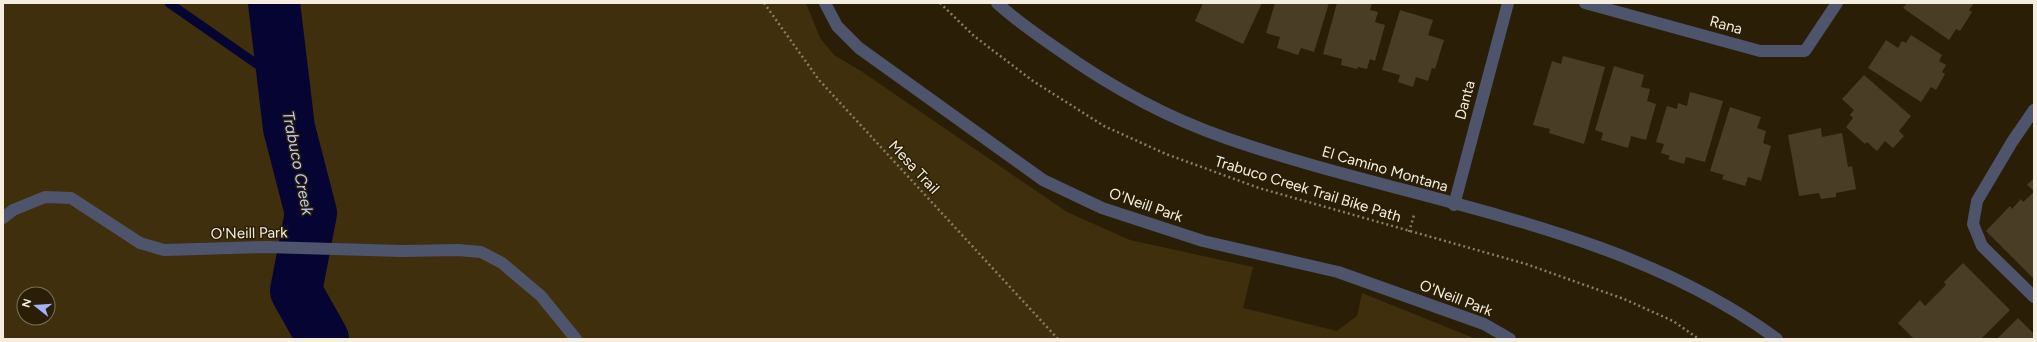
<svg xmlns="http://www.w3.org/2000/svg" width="2037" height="342" viewBox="0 0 2037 342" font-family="Figtree,sans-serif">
<rect width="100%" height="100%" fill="#2a1f06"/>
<path fill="#3f2f0c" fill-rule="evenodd" d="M3,3H806L820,38L834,55L861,71L1067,212L1130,240L1253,267L1243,308L1337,331L1357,316L1362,293L1476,339H3ZM24,294H48V318H24Z"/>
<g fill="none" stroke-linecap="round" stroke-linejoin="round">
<polyline stroke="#060432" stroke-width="9" points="169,3 284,83"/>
<polyline stroke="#060432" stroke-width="52" points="274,3 289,128 311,213 296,291 323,339"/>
</g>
<g fill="#4a3d25">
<polygon points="1203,3 1262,3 1243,44 1195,21"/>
<polygon points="1275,3 1329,3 1314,52 1301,48 1298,55 1277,48 1280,37 1266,33"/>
<polygon points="1337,3 1372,3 1370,10 1378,12 1375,22 1385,25 1375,61 1370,59 1367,69 1358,67 1357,69 1341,65 1342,59 1323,54"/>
<polygon points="1907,3 1974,3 1969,10 1972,12 1960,31 1956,29 1949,40 1903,8"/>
<polygon points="1400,10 1433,20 1428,35 1444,40 1435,69 1432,68 1428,81 1416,77 1413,87 1398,82 1400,75 1382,70"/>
<polygon points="1911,35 1942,55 1939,61 1946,65 1942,72 1945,74 1936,90 1931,87 1921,102 1868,68 1886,40 1898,48 1902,41 1906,43"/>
<polygon points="1563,56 1605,67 1584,144 1549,133 1550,129 1533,125 1552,61 1561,64"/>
<polygon points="1614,66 1644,75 1641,87 1650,89 1647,101 1656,104 1646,140 1631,136 1628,148 1601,140 1603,133 1595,130"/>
<polygon points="1864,75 1911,116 1899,131 1904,136 1893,148 1885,141 1877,151 1867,142 1865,144 1846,127 1853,118 1850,115 1854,110 1842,99"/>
<polygon points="1690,92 1723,101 1705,162 1686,157 1684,164 1668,159 1670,156 1661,153 1664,144 1656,142 1667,106 1677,109 1678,103 1687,106"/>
<polygon points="1730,107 1761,117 1757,128 1766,131 1763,143 1771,146 1761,181 1748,177 1745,186 1722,179 1724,175 1710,171"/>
<polygon points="1821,128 1822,137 1842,133 1848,167 1852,166 1856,189 1836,193 1836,197 1821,199 1819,193 1799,196 1788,135"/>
<polygon points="2034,178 2034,191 2027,185"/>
<polygon points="2034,192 2034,279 1986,231 2010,206 2012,209 2021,199 2023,202"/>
<polygon points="1963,263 2010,310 1981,339 1914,339 1898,323 1920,300 1925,306 1946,285 1944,282"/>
<polygon points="2018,318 2034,334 2034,339 1997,339"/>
</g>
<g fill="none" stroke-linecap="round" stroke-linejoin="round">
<g stroke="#877e69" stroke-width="2.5" stroke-dasharray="2 3" stroke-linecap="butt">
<polyline points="764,3 819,80 1058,339"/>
<polyline points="940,3 974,36 1033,81 1104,126 1166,154 1259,188 1526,264 1624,299 1673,321 1699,339"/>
<polyline points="1409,232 1414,215"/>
</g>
<g stroke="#4e546b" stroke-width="12">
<polyline points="825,3 837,26 859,48 1043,180 1102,208 1203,241 1338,272 1484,324 1510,339"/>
<path d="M997,3C1017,21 1037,35 1059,50C1111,87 1165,117 1226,138C1408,202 1618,222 1777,339"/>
<polyline points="1585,3 1760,51 1805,51 1837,3"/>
<polyline points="2034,110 2012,142 1977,201 1973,224 1982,246 2034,297"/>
<polyline points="1454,205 1508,3"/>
<polyline points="3,218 13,210 45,197 71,198 140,243 164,250 266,247 402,251 458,250 481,252 502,263 541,296 576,339"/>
</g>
</g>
<g text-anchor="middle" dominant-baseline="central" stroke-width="3" stroke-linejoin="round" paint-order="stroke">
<g font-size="15" fill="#f5eedf" stroke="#2a1f06">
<text transform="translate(1726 25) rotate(15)">Rana</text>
<text transform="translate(1465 100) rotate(-75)">Danta</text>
<text transform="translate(914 167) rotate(47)">Mesa Trail</text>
<text transform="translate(1385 169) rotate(16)">El Camino Montana</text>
<text transform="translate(1308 189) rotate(17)">Trabuco Creek Trail Bike Path</text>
<text transform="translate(1146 205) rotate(19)">O'Neill Park</text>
<text transform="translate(249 233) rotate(-1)">O'Neill Park</text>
<text transform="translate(1456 298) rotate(21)">O'Neill Park</text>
</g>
<g font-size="16" font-style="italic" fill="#becafb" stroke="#2a1f06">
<text transform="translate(298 163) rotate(79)">Trabuco Creek</text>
</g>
</g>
<rect width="2037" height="342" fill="none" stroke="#f5eedf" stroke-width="8"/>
<g transform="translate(36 306) rotate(287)"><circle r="19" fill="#2a1f06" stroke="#7b725d"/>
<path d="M0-3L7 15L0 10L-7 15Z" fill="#a2b2fd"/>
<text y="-6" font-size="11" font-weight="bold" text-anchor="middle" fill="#f5eedf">N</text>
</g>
</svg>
